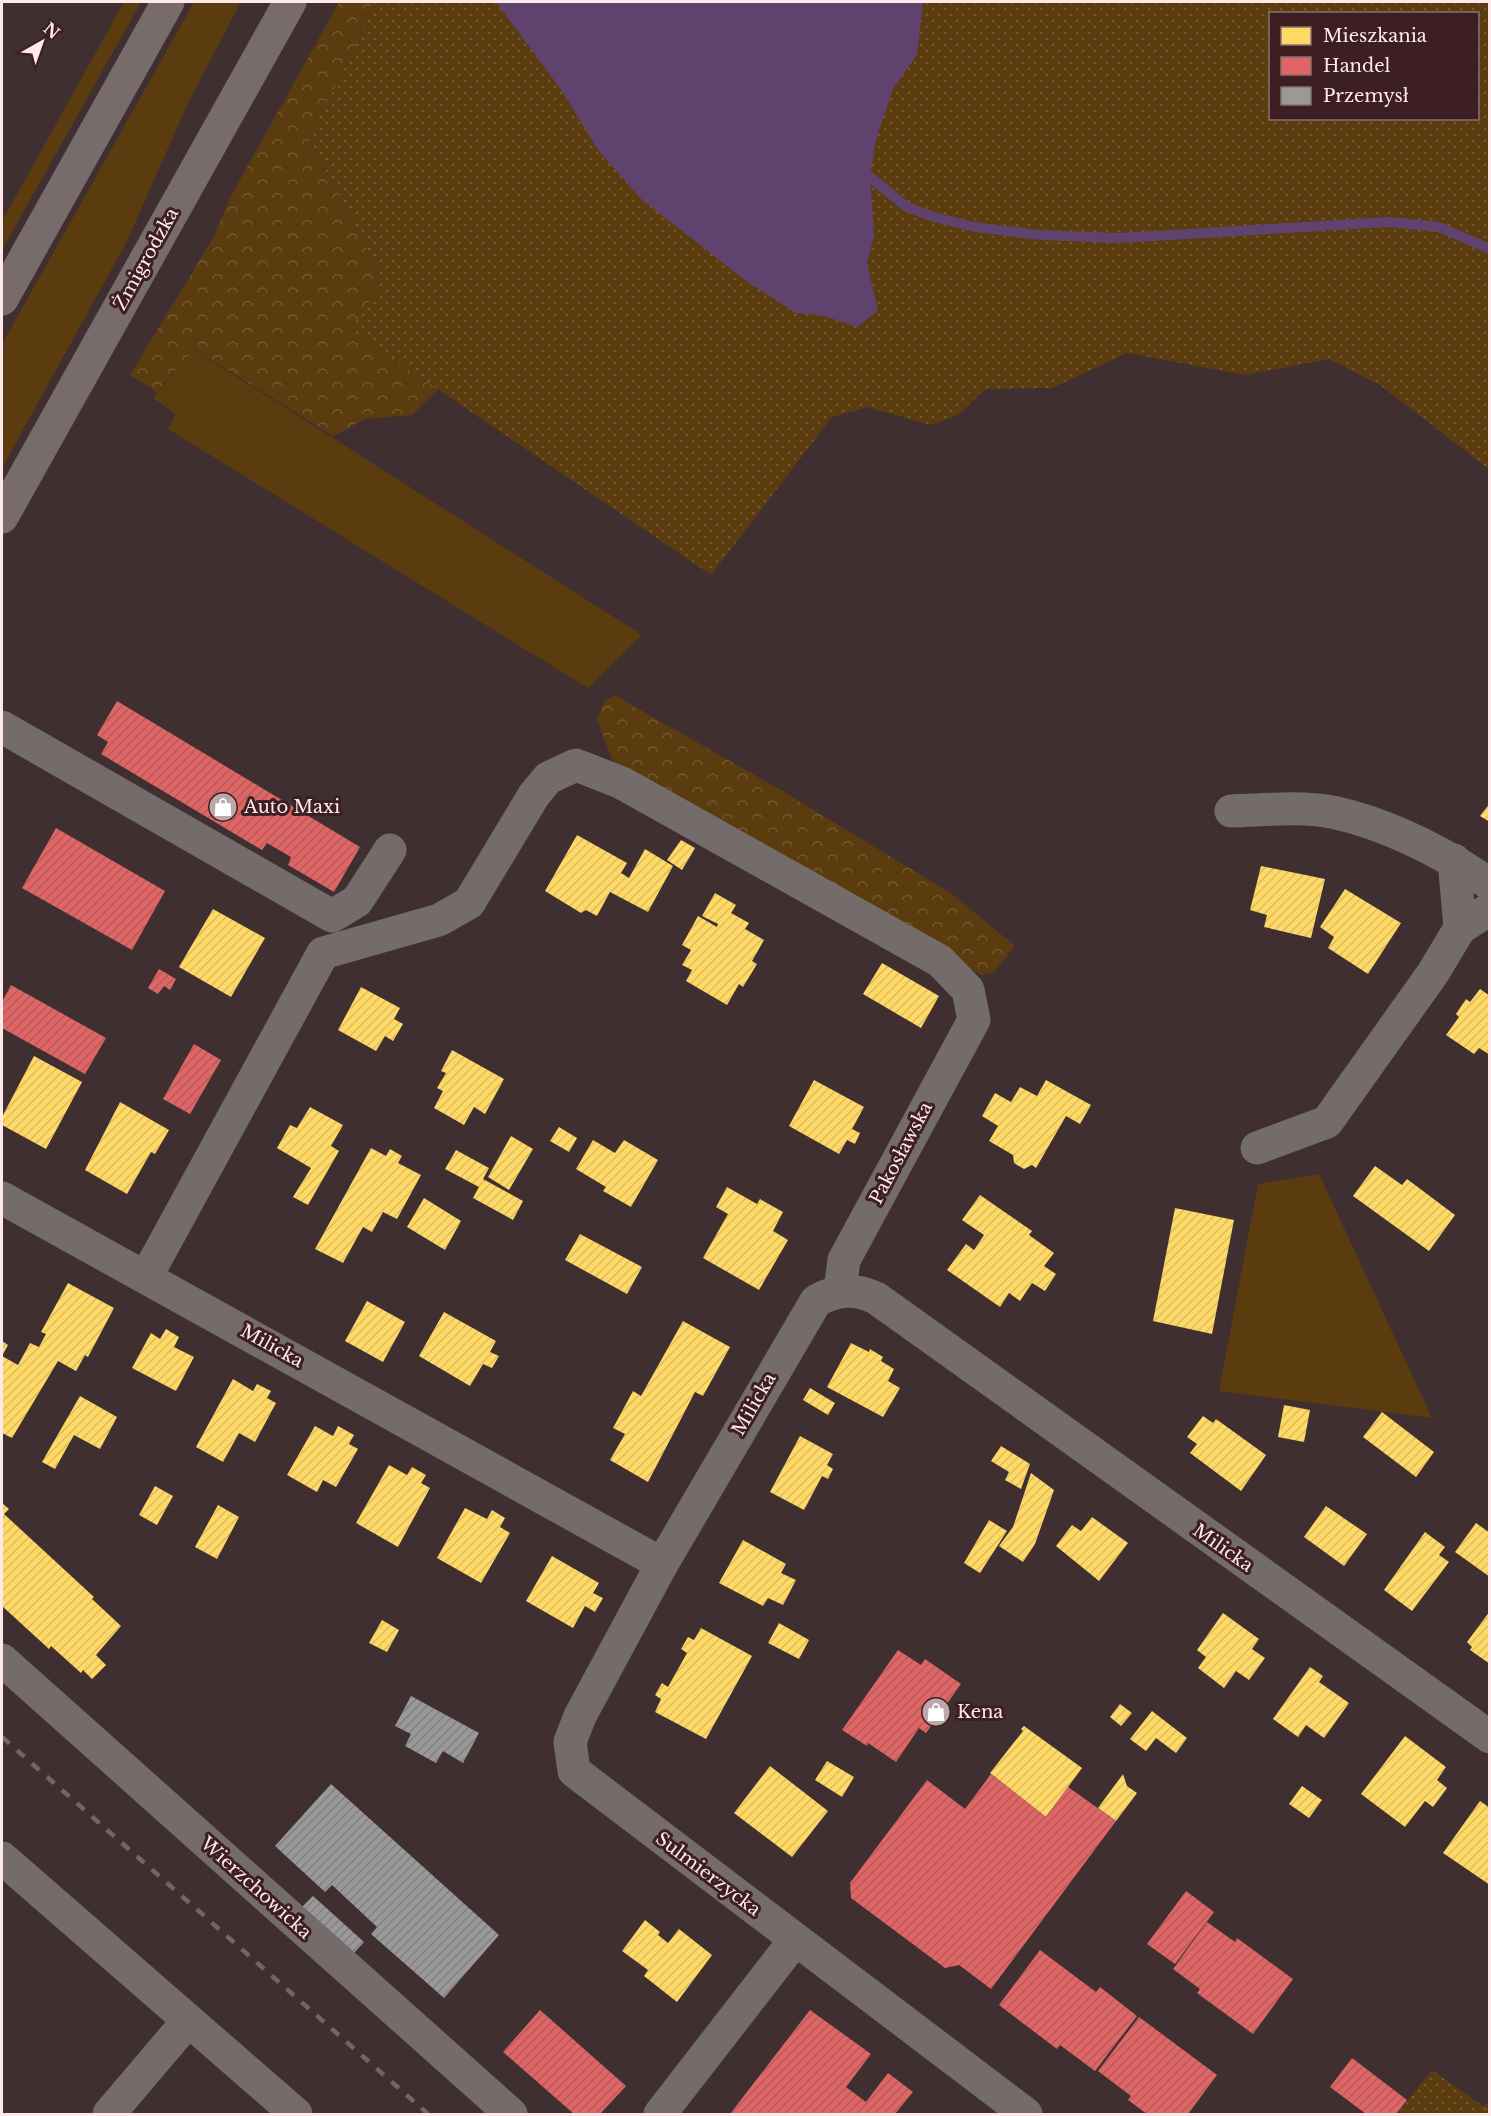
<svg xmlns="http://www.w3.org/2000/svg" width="1491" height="2116" viewBox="0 0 1491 2116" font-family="'Libre Baskerville',serif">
<defs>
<pattern id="forest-crowns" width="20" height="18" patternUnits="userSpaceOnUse" patternTransform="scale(1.5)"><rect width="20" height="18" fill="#5b3c0f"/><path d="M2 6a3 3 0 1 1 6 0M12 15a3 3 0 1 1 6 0" fill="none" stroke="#745832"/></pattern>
<pattern id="park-dots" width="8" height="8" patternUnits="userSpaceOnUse" patternTransform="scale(1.5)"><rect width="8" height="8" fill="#5b3c0f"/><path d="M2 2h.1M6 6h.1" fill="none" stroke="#745832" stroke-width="1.8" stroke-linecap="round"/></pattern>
<pattern id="homes-hatch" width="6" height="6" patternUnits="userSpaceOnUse" patternTransform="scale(1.5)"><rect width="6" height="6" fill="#ffd966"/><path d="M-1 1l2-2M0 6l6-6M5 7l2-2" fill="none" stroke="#dbbc60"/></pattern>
<pattern id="shops-hatch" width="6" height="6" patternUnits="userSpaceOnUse" patternTransform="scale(1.5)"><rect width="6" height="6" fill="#e06666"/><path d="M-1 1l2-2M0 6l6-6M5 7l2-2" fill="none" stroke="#b45c5c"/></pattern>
<pattern id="industry-hatch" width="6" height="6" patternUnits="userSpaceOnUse" patternTransform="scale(1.5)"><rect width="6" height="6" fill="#999"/><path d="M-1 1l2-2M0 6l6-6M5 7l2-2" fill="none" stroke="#828080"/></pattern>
</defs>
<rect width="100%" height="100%" fill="#402f31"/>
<g fill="#5b3c0f">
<polygon points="124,2 141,2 2,250 2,221"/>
<polygon points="194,2 241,2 188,103 127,241 2,468 2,344"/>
<polygon points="193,349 642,635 588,688 168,429 176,414 153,398"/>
<polygon points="1319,1174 1432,1418 1219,1391 1258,1184"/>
</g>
<g fill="url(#forest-crowns)">
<polygon points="339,2 373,2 359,39 309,139 383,279 352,330 438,389 412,415 365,419 333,436 194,349 157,392 130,375 212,240 231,196"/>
<polygon points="614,695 779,789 952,894 1015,946 994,972 981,975 612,760 597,719 604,702"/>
</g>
<g fill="url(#park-dots)" fill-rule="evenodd">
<path d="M373,2H1489V469L1380,385L1329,359L1245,375L1127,353L1052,388L985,389L958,415L931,425L867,407L832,417L711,575L351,330L383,279L309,138L359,39ZM1270,14H1478V118H1270Z"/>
<polygon points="1432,2070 1483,2106 1489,2103 1489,2114 1397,2114"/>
</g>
<polygon fill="#5f426d" points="496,2 923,2 917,55 893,89 876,140 870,177 874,235 867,263 878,311 857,327 824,316 796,313 750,284 641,199 598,150 562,91"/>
<g fill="url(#homes-hatch)">
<polygon points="1490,803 1490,822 1480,816"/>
<polygon points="577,835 627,863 621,873 629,878 645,849 673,866 648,912 610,892 597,916 586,910 581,913 545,891"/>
<polygon points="681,840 695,848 682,870 667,860"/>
<polygon points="1261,866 1325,879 1311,938 1264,927 1267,915 1250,910"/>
<polygon points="1345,889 1401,923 1368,974 1328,948 1334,937 1320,927"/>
<polygon points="715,893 736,905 731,913 749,923 745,929 764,940 752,961 757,964 743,987 739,984 727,1005 686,981 692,970 682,965 691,950 682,945 698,916 717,927 718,924 702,916"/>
<polygon points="213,909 265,938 231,997 179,967"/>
<polygon points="882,963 939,996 921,1028 863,994"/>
<polygon points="361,987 400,1008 394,1019 403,1024 393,1041 385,1036 376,1051 338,1030"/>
<polygon points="1480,989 1490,996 1490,1055 1479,1048 1474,1054 1446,1035 1459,1017 1456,1014 1466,999 1470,1002"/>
<polygon points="452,1050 504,1079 485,1114 474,1107 464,1125 434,1108 443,1091 437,1088 446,1073 441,1071"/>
<polygon points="34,1056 82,1082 46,1149 2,1125 2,1117"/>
<polygon points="814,1080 864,1107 852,1129 860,1133 855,1144 847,1140 839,1154 789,1126"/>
<polygon points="1046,1080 1091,1105 1080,1124 1066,1116 1036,1168 1032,1165 1024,1169 1014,1163 1013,1155 989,1141 998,1126 982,1116 995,1093 1011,1102 1020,1087 1037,1096"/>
<polygon points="120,1102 169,1130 155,1154 151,1152 127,1194 85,1170"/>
<polygon points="310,1107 343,1125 331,1146 339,1151 308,1205 293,1197 311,1168 277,1148 290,1125 297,1128"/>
<polygon points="559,1127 577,1138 569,1152 550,1141"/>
<polygon points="511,1136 533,1149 509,1190 488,1177"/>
<polygon points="593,1140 615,1153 624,1140 658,1160 631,1207 603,1191 606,1187 576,1169"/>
<polygon points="371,1148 386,1156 390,1149 402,1156 398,1163 421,1175 397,1219 383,1212 372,1232 363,1227 343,1263 315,1249"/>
<polygon points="456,1150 489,1168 483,1179 523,1201 513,1220 473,1198 479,1187 445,1169"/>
<polygon points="1375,1166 1402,1185 1407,1179 1455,1215 1429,1251 1353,1196"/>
<polygon points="727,1187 757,1204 760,1199 783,1212 773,1231 788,1240 759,1290 703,1258 728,1214 716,1207"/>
<polygon points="980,1195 1032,1231 1029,1235 1054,1253 1044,1266 1056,1274 1045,1291 1032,1283 1020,1301 1009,1293 1000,1307 947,1270 966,1244 974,1250 984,1235 962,1220"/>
<polygon points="424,1198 461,1221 445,1250 407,1227"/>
<polygon points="1175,1208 1234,1220 1212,1334 1153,1321"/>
<polygon points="580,1234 642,1267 627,1294 565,1260"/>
<polygon points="68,1283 114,1308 88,1357 85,1355 76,1371 58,1361 12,1438 2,1433 2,1341 8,1345 2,1356 18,1365 30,1343 39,1347 46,1334 41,1332"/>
<polygon points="367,1301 405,1322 383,1362 345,1341"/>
<polygon points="444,1312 496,1341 490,1352 499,1356 492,1368 483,1364 470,1386 419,1356"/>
<polygon points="683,1321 730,1347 703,1396 695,1392 648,1482 610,1460 625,1434 613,1428 633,1391 641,1396"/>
<polygon points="166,1329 179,1337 174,1347 194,1357 176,1391 132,1368 151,1333 160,1339"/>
<polygon points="851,1343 869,1352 870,1349 883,1357 881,1361 894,1369 888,1381 900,1388 883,1417 827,1387"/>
<polygon points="233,1379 253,1391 257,1384 271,1391 267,1398 276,1403 255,1442 239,1433 223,1462 196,1447"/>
<polygon points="810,1388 835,1403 828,1415 803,1400"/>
<polygon points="80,1396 117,1417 100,1449 74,1435 55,1469 42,1462"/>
<polygon points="1284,1405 1310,1410 1304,1442 1278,1437"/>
<polygon points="1382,1412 1434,1452 1416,1477 1363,1437"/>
<polygon points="1203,1416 1213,1423 1216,1419 1266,1455 1241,1491 1190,1453 1197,1444 1187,1437"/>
<polygon points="315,1426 333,1436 338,1426 354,1435 349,1444 358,1449 336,1487 323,1480 317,1492 287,1475"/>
<polygon points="800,1436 833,1454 827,1465 833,1469 828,1479 822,1476 804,1510 770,1492"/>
<polygon points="1001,1446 1030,1464 1021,1489 1005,1480 1009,1472 991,1461"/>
<polygon points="389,1465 407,1475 412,1467 426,1475 421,1483 430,1488 398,1547 356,1523"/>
<polygon points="1031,1473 1054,1490 1035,1544 1023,1562 999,1546 1013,1527"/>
<polygon points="155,1486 173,1496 157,1525 139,1515"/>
<polygon points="2,1503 9,1509 4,1514 94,1597 92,1599 121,1626 96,1655 106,1665 92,1679 83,1670 81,1673 51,1646 49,1649 2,1606"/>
<polygon points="218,1505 239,1517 217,1559 195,1547"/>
<polygon points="1326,1506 1367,1534 1344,1566 1304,1537"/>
<polygon points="465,1508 487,1519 492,1510 505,1518 500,1527 510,1533 481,1583 437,1558"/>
<polygon points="1092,1517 1128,1543 1099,1581 1056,1546 1072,1525 1081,1531"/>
<polygon points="989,1520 1007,1531 980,1573 964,1563"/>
<polygon points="1476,1523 1490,1533 1490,1577 1455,1552"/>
<polygon points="1425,1532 1445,1547 1439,1555 1449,1562 1412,1611 1384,1590"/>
<polygon points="743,1540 786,1564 781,1573 796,1580 783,1605 768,1598 763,1606 719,1583"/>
<polygon points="552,1556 599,1583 593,1593 603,1598 595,1612 585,1606 573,1628 526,1601"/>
<polygon points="1490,1611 1490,1664 1470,1650 1472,1647 1467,1642"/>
<polygon points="1223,1613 1259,1639 1252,1649 1265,1658 1249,1680 1236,1671 1224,1688 1198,1668 1206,1657 1197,1650"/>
<polygon points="382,1620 399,1630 387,1652 369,1643"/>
<polygon points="779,1623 809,1640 799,1659 768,1643"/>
<polygon points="701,1628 752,1656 706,1739 655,1712 661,1699 655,1695 662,1683 668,1687 687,1653 681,1649 688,1637 694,1640"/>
<polygon points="1310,1667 1323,1676 1319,1682 1349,1703 1324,1738 1306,1725 1298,1737 1273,1719"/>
<polygon points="1120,1704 1132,1713 1121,1726 1110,1717"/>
<polygon points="1152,1711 1187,1738 1176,1753 1156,1738 1146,1751 1130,1739"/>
<polygon points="1024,1726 1082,1768 1046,1817 990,1773 1023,1731 1021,1729"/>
<polygon points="1405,1736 1446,1767 1437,1780 1447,1788 1433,1807 1425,1801 1405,1827 1361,1794"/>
<polygon points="827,1761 854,1777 842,1797 815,1780"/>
<polygon points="770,1766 828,1811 792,1857 734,1813"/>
<polygon points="1123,1774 1127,1786 1137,1793 1116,1821 1098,1808"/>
<polygon points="1302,1786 1322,1800 1309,1818 1289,1804"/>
<polygon points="1480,1801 1490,1808 1490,1885 1443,1853"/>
<polygon points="645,1920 660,1932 658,1935 668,1943 679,1929 712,1955 677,2002 644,1976 648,1970 622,1951"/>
</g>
<g fill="url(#shops-hatch)">
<polygon points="117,701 360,847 334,892 288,865 291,857 267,843 262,850 101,754 108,742 97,735"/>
<polygon points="56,828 165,891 132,950 22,888"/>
<polygon points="159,969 176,979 170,990 164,986 158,994 148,988"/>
<polygon points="11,985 106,1038 85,1074 2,1028 2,1002"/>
<polygon points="194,1044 221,1060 190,1114 163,1099"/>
<polygon points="898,1650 921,1665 925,1659 961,1684 926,1733 919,1728 896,1762 868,1743 867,1746 842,1730"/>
<polygon points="991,1774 1046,1817 1068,1787 1116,1821 991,1989 959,1965 1036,1862 959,1965 945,1968 851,1898 850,1883 927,1780 965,1809"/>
<polygon points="1186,1891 1214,1912 1175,1964 1147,1944"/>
<polygon points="1207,1922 1235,1942 1237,1938 1293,1979 1253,2034 1197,1993 1200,1989 1173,1969"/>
<polygon points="1040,1950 1096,1992 1100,1987 1137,2016 1095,2071 1060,2045 1057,2049 999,2005"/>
<polygon points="540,2010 626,2086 600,2114 574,2114 503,2052"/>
<polygon points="810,2010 871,2054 846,2087 866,2102 888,2073 913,2092 895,2114 730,2114"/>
<polygon points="1139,2017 1217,2075 1188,2114 1147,2114 1128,2100 1131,2096 1098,2071"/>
<polygon points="1352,2058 1407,2100 1396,2114 1366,2114 1330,2087"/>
</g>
<g fill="url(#industry-hatch)">
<polygon points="411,1696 479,1733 463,1763 443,1751 436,1763 405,1746 411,1734 395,1726"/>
<polygon points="331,1784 499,1935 444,1998 371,1934 377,1927 332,1885 325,1892 275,1846"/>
<polygon points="313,1896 364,1942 353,1954 301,1908"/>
</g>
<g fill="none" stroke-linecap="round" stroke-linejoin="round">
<polyline stroke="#5f426d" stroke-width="10" points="870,177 907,207 934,217 974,227 1040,235 1119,238 1390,222 1439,227 1490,249"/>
<g stroke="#746c6b" stroke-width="33">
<polyline points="2,727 332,916 357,901 390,850"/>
<path d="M1231,811C1264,810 1300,806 1332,812C1389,824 1442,852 1490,884"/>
<polyline points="1454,860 1460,928"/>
<polyline points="1257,1148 1327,1122 1433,973 1460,928 1490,909"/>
<path d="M2,1198L662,1564L816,1301C837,1289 854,1288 876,1298L1490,1737"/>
<polyline points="146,1277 323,953 439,920 469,903 534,795 548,778 576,765 622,783 940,961 968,990 974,1020 844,1260 840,1290"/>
<polyline points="662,1564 580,1716 570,1742 574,1771 1026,2114"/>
<polyline points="2,1660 511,2114"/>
<polyline points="2,1858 296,2114"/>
<polyline points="109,2114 187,2022"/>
<polyline points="660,2114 795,1940"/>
</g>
<g stroke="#776b6b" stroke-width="33">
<polyline points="2,299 168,2"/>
<polyline points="2,517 290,2"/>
</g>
<polyline stroke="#716666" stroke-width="4.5" stroke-dasharray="10 10" stroke-linecap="butt" points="2,1737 428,2114"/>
</g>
<defs>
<g id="shop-disc" transform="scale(1.5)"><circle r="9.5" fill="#bca8aa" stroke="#3d1e22"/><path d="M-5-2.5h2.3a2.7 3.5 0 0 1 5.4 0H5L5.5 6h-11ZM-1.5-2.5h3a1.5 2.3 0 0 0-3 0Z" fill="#fff"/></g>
</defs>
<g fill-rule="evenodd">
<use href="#shop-disc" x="223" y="807"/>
<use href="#shop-disc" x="936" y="1712"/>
</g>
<g text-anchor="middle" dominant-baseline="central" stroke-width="6" stroke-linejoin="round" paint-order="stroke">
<g font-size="18" fill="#ffe9eb" stroke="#3d1e22">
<text transform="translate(146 259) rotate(-61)">Żmigrodzka</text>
<text transform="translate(901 1153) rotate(-62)">Pakosławska</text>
<text transform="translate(272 1346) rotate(29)">Milicka</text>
<text transform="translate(754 1404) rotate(-60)">Milicka</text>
<text transform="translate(1223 1548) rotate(35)">Milicka</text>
<text transform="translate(708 1874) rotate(37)">Sulmierzycka</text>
<text transform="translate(256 1888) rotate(42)">Wierzchowicka</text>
</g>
<g font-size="18" fill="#ffe9eb" stroke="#3d1e22" text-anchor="start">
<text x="244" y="807">Auto Maxi</text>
<text x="957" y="1712">Kena</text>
</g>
</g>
<rect width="1491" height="2116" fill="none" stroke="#ffe9eb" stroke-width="6"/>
<rect x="1269" y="12" width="210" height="108" fill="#3d1e22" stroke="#8b6f72" stroke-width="1.5"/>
<rect x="1281" y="27" width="30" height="18" fill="#ffd966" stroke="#8b6f72" stroke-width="1.5"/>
<text x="1323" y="42" font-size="18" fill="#ffe9eb">Mieszkania</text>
<rect x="1281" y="57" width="30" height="18" fill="#e06666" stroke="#8b6f72" stroke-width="1.5"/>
<text x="1323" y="72" font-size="18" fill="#ffe9eb">Handel</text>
<rect x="1281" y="87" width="30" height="18" fill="#999999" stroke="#8b6f72" stroke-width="1.5"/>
<text x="1323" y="102" font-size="18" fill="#ffe9eb">Przemysł</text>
<g transform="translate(42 42) rotate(40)" stroke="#3d1e22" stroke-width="4.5" paint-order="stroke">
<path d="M0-4.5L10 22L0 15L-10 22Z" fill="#ffe9eb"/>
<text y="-9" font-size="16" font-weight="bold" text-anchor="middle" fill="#ffe9eb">N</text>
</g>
</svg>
